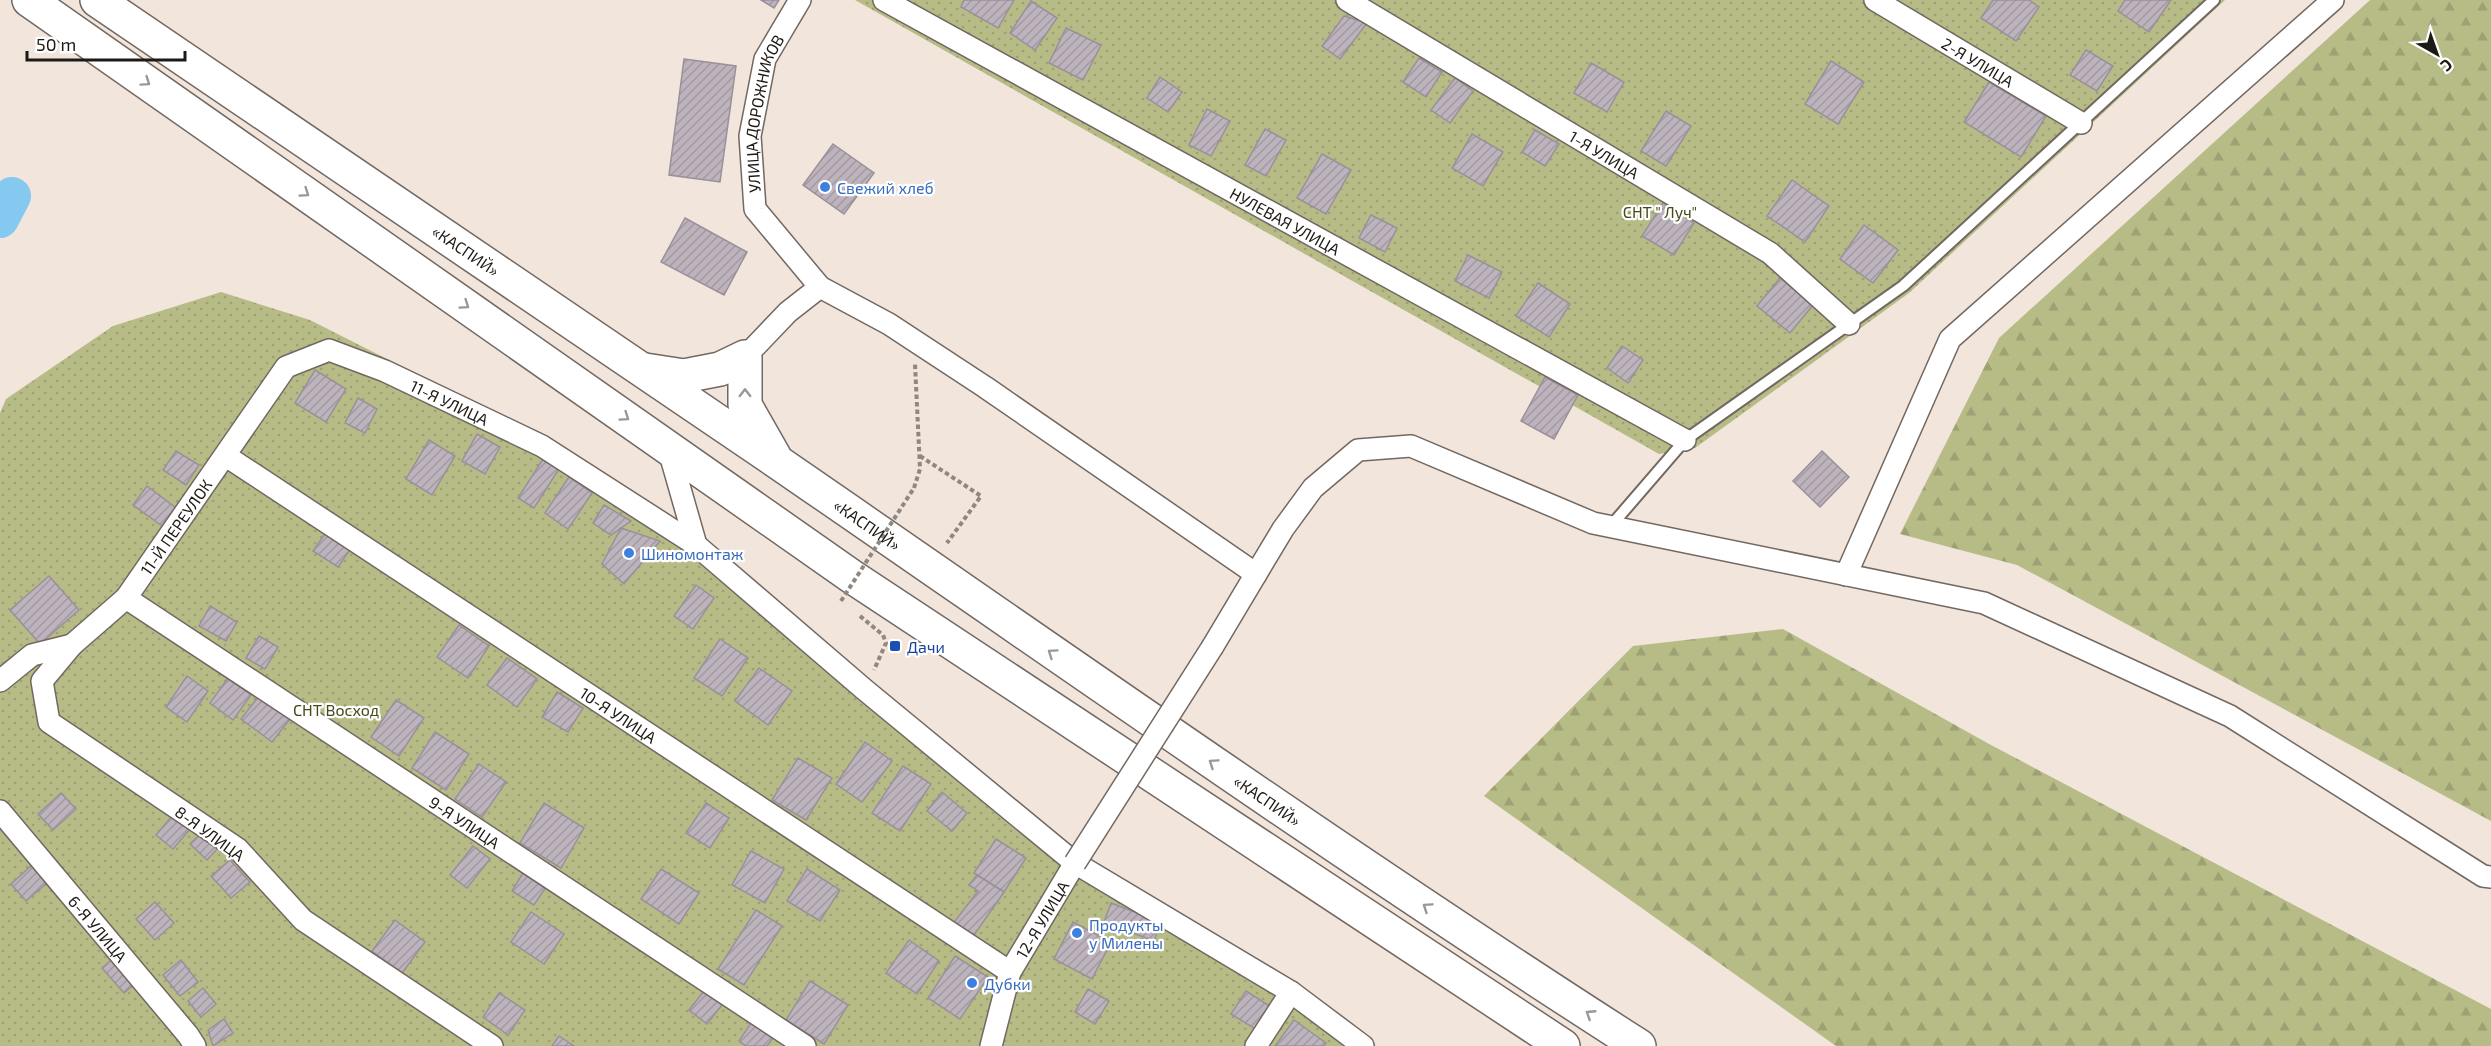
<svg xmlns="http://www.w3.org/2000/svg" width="2491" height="1046" viewBox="0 0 2491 1046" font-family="'Exo 2',sans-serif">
<defs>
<pattern id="grass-dots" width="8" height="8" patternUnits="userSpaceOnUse" patternTransform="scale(1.5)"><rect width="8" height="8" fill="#b7bc87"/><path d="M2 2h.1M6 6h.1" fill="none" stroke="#9da174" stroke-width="1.8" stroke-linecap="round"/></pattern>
<pattern id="forest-firs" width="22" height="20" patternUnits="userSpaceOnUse" patternTransform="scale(1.5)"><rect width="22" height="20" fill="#b7bc87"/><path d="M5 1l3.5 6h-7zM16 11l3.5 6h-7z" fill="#9da174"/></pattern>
<pattern id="building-hatch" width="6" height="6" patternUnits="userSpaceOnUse" patternTransform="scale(1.5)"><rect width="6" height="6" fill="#bdb3bd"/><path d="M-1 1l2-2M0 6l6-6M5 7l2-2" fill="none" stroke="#a299a2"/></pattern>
</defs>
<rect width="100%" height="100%" fill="#f1e5dc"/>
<g fill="url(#grass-dots)">
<polygon points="855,0 2225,0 1909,293 1695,448 1659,454"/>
<polygon points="221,292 310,320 541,437 705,540 1054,842 1285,982 1376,1046 0,1046 0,413 6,399 113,326"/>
</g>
<g fill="url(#forest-firs)">
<polygon points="2370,0 2491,0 2491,821 2017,565 1900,534 1999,338"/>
<polygon points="1783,629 1991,745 2491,1009 2491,1046 1836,1046 1484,796 1633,646"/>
</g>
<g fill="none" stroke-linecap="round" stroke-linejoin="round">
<polyline stroke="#85c8f0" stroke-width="38" points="0,219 12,196"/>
</g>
<g fill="url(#building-hatch)" stroke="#9a909a" stroke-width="1.5">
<polygon points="761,0 779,0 774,8"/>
<polygon points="964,0 1014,0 998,28 961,7"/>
<polygon points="1993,0 2029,0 2039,7 2016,41 1981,18"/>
<polygon points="2125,0 2171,0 2149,32 2118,11"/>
<polygon points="1031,1 1057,18 1035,50 1010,33"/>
<polygon points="1344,16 1367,23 1340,59 1322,46"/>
<polygon points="1066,28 1101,45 1083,80 1049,63"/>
<polygon points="2086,50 2113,66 2097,91 2070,75"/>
<polygon points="1419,58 1442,72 1426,97 1403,82"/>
<polygon points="684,59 736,66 720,182 669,175"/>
<polygon points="1831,61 1864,82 1838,124 1805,104"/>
<polygon points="1591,63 1624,82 1607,112 1574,93"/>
<polygon points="1160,77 1182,92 1168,112 1147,98"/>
<polygon points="1455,78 1473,91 1450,123 1431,110"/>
<polygon points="1989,82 2046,116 2021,157 1964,122"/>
<polygon points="1207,109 1230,121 1211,156 1189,145"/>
<polygon points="1666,111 1691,126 1666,166 1641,151"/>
<polygon points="1265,129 1286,140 1266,176 1245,165"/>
<polygon points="1535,130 1559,144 1545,166 1522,152"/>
<polygon points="1472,134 1503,152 1483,186 1452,168"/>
<polygon points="833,144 874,173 844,214 803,185"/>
<polygon points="1322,154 1351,170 1326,214 1297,198"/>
<polygon points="1792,180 1829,206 1805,242 1767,216"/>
<polygon points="1663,203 1694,223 1674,255 1642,236"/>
<polygon points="1371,215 1397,228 1385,252 1359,238"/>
<polygon points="685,218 747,252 724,295 661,262"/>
<polygon points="1864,225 1898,250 1873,283 1840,259"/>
<polygon points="1468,255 1502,272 1489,298 1455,281"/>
<polygon points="1780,278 1813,305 1790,333 1757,306"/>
<polygon points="1538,283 1570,304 1549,337 1516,316"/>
<polygon points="1622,346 1643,360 1628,383 1607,368"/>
<polygon points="315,370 346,389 326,422 295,403"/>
<polygon points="1545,377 1578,395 1554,439 1521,421"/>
<polygon points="358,398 377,409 365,433 345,423"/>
<polygon points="477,434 500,447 485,474 462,461"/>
<polygon points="429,440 455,456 432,495 406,479"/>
<polygon points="176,451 199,465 186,485 163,470"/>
<polygon points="1822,451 1849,477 1820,507 1793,481"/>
<polygon points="543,459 559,469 534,508 518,498"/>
<polygon points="569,477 592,493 568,529 545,513"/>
<polygon points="147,486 176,508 162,526 133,505"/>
<polygon points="604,505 631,521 611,535 593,523"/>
<polygon points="621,528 660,541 624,584 602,564"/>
<polygon points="327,531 352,547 338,567 313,551"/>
<polygon points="49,576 79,610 40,644 10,610"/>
<polygon points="696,585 714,598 693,629 674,616"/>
<polygon points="210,606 237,622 226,641 199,626"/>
<polygon points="459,625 489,646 468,678 437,657"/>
<polygon points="259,636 278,647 265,669 246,658"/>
<polygon points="720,639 748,658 722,696 694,678"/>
<polygon points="507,658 537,679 517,707 487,685"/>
<polygon points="759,668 792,691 768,725 735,701"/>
<polygon points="187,676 208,691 187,722 166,707"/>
<polygon points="228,678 251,695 233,720 210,703"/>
<polygon points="557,692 583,708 568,732 542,717"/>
<polygon points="259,696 290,719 272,742 241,719"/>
<polygon points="396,700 424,718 399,756 371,737"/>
<polygon points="435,732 469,754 446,790 412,768"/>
<polygon points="865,742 892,761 862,802 836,784"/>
<polygon points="798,758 832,778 806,820 772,800"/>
<polygon points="479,764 506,782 482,817 455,799"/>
<polygon points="903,766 931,784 900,831 872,813"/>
<polygon points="942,792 967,813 952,831 927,811"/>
<polygon points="61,793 76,809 53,830 38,814"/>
<polygon points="544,803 584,828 561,868 520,843"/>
<polygon points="706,803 729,818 710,848 686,833"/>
<polygon points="173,815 190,829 173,849 156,835"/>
<polygon points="201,833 218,848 207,860 190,844"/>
<polygon points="996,839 1026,858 1004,892 974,873"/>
<polygon points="473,846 490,859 467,888 450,875"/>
<polygon points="751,851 784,869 765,903 732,885"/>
<polygon points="230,860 250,882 231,898 211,876"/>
<polygon points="32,865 48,882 26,901 11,884"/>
<polygon points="661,869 699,893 679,924 641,899"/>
<polygon points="807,869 840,890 820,921 787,901"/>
<polygon points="523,873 546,887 534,905 512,891"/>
<polygon points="977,875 1004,892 972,938 952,925 978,891 969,885"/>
<polygon points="155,902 174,923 155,940 136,919"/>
<polygon points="1111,903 1161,922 1154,941 1104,922"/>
<polygon points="756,910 782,926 744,985 718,969"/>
<polygon points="531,912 564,934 544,964 511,942"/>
<polygon points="395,920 425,942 402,973 372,951"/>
<polygon points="1073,922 1111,942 1092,979 1054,959"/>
<polygon points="909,940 939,961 917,994 886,973"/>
<polygon points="955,956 988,977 960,1019 928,998"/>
<polygon points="115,957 137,982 124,993 102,968"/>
<polygon points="181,960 198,982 180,996 163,975"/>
<polygon points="810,981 848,1005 824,1044 786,1020"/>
<polygon points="203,988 216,1004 201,1017 188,1001"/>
<polygon points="1088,989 1109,1001 1095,1024 1075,1012"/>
<polygon points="704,991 722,1005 707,1024 689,1010"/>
<polygon points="1246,991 1271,1007 1257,1030 1231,1014"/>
<polygon points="499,993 525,1010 508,1035 483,1017"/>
<polygon points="224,1019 233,1033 213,1046 208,1030"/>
<polygon points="1294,1020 1326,1043 1324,1046 1275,1046"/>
<polygon points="751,1023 773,1038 767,1046 746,1046 739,1041"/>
<polygon points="559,1036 574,1046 552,1046"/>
</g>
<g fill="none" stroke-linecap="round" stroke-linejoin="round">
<g stroke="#736861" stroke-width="14">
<polyline id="service" points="1610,527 1685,440 1903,286 2214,0"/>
</g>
<g stroke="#736861" stroke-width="24">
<g id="minor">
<path id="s1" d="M884,0L1685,440"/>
<path id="s2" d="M1347,0L1770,253L1849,324"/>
<path id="s3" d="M1875,0L2081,123"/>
<polyline points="820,287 889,324 985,387 1256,574 1213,646"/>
<path id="s4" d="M745,357L788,312L820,287L755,209L750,136L765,59L800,0"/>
<polyline points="668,447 696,545"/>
<path id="s5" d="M226,456L1010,972"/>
<polyline points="1256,574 1283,529 1313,488 1358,450 1411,446 1593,523 1984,603 2230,716 2483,876 2491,877"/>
<polyline points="1846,575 1950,339 2333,0"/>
<path id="s6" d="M126,598L805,1046"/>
<polyline points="0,681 32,655 72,645"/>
<path id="s7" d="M0,811L188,1035L195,1046"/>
<path id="s8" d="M492,1046L303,920L238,849L49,722L42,681L72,645L126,598L286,367L329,350L385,371L542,446L696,545L865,690L1075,863L1291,992L1363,1046"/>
<path id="s9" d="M991,1046L1010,972L1075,863"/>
<polyline points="1256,1046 1291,992"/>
</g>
</g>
<g stroke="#736861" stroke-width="36">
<g id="trunk">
<polyline points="29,0 851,576 1563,1046"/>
<path id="s10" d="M97,0C324,154 552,307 779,463C1064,659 1347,859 1639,1046"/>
<polyline points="645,370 684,376 720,369 745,357 745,405 774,456"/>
</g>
</g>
<g stroke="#8f8780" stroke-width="4" stroke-dasharray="4.5 3" stroke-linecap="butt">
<polyline points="920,456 981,496 947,543"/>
<polyline points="914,488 920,469 915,364"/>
<polyline points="860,616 883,635 886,643 874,670"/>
</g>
<use href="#service" stroke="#fff" stroke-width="10"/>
<use href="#minor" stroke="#fff" stroke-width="21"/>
<use href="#trunk" stroke="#fff" stroke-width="33"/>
<g stroke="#736861" stroke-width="24" stroke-linecap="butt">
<polyline id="minor-bridge" points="1075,863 1213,646"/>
</g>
<polyline stroke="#8f8780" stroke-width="4" stroke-dasharray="4.5 3" stroke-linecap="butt" points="841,601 914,488"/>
<use href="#minor-bridge" stroke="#fff" stroke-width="21"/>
</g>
<defs><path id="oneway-chevron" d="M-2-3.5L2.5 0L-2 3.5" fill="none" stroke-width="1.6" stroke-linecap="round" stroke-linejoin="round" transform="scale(1.5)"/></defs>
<g stroke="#999896">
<use href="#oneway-chevron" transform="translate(146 82) rotate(35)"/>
<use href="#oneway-chevron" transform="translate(305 193) rotate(35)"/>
<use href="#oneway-chevron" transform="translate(465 305) rotate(35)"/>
<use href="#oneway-chevron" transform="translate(745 393) rotate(-90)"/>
<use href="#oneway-chevron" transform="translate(625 417) rotate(35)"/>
<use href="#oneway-chevron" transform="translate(1052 653) rotate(-145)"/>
<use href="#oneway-chevron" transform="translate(1213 763) rotate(-146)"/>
<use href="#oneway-chevron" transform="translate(1427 907) rotate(-146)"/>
<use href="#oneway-chevron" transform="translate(1590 1014) rotate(-147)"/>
</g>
<g fill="#3f7fe0" stroke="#fff" stroke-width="2">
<circle cx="825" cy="187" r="6"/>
<circle cx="629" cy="553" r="6"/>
<circle cx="1077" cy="933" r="6"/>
<circle cx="972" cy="983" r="6"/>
</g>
<rect fill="#1a4fb4" stroke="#fff" stroke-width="2" x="889" y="640" width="12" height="12" rx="3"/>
<g text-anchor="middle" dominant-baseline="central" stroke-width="4.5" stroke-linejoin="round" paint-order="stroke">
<g font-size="16" fill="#1d1915" stroke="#fff">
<text stroke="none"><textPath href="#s3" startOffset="120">2-Я УЛИЦА</textPath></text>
<text stroke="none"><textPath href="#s4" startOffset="302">УЛИЦА ДОРОЖНИКОВ</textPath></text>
<text stroke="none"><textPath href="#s2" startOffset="300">1-Я УЛИЦА</textPath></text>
<text stroke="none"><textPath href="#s1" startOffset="458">НУЛЕВАЯ УЛИЦА</textPath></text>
<text stroke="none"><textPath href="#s10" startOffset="446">«КАСПИЙ»</textPath></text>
<text stroke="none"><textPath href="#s8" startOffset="1170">11-Я УЛИЦА</textPath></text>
<text stroke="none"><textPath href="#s10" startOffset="932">«КАСПИЙ»</textPath></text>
<text stroke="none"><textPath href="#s8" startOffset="798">11-Й ПЕРЕУЛОК</textPath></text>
<text stroke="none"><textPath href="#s5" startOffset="470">10-Я УЛИЦА</textPath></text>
<text stroke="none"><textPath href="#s10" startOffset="1418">«КАСПИЙ»</textPath></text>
<text stroke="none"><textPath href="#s6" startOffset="406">9-Я УЛИЦА</textPath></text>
<text transform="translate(210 833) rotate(36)">8-Я УЛИЦА</text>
<text stroke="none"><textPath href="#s9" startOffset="138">12-Я УЛИЦА</textPath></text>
<text stroke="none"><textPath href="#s7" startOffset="153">6-Я УЛИЦА</textPath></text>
</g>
<g font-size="16" fill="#366cbe" stroke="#fff" text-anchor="start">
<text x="837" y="187">Свежий хлеб</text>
<text x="641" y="553">Шиномонтаж</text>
<text x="1089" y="924">Продукты<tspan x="1089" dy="18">у Милены</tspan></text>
<text x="984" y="983">Дубки</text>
</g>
<g font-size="16" fill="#474a18" stroke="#fff">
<text x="1660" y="211">СНТ " Луч"</text>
<text x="336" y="709">СНТ Восход</text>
</g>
<g font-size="16" fill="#164399" stroke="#fff" text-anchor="start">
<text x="907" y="646">Дачи</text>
</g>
</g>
<g transform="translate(2437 54) rotate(140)" stroke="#ffffff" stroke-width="4.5" paint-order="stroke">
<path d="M0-4.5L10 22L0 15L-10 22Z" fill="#1d1915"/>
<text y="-9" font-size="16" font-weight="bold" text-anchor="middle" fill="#1d1915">С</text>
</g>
<path d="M27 51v9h158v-9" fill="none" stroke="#1d1915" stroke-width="3"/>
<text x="36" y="51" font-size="18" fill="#1d1915" stroke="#ffffff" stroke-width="4.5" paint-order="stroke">50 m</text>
</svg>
